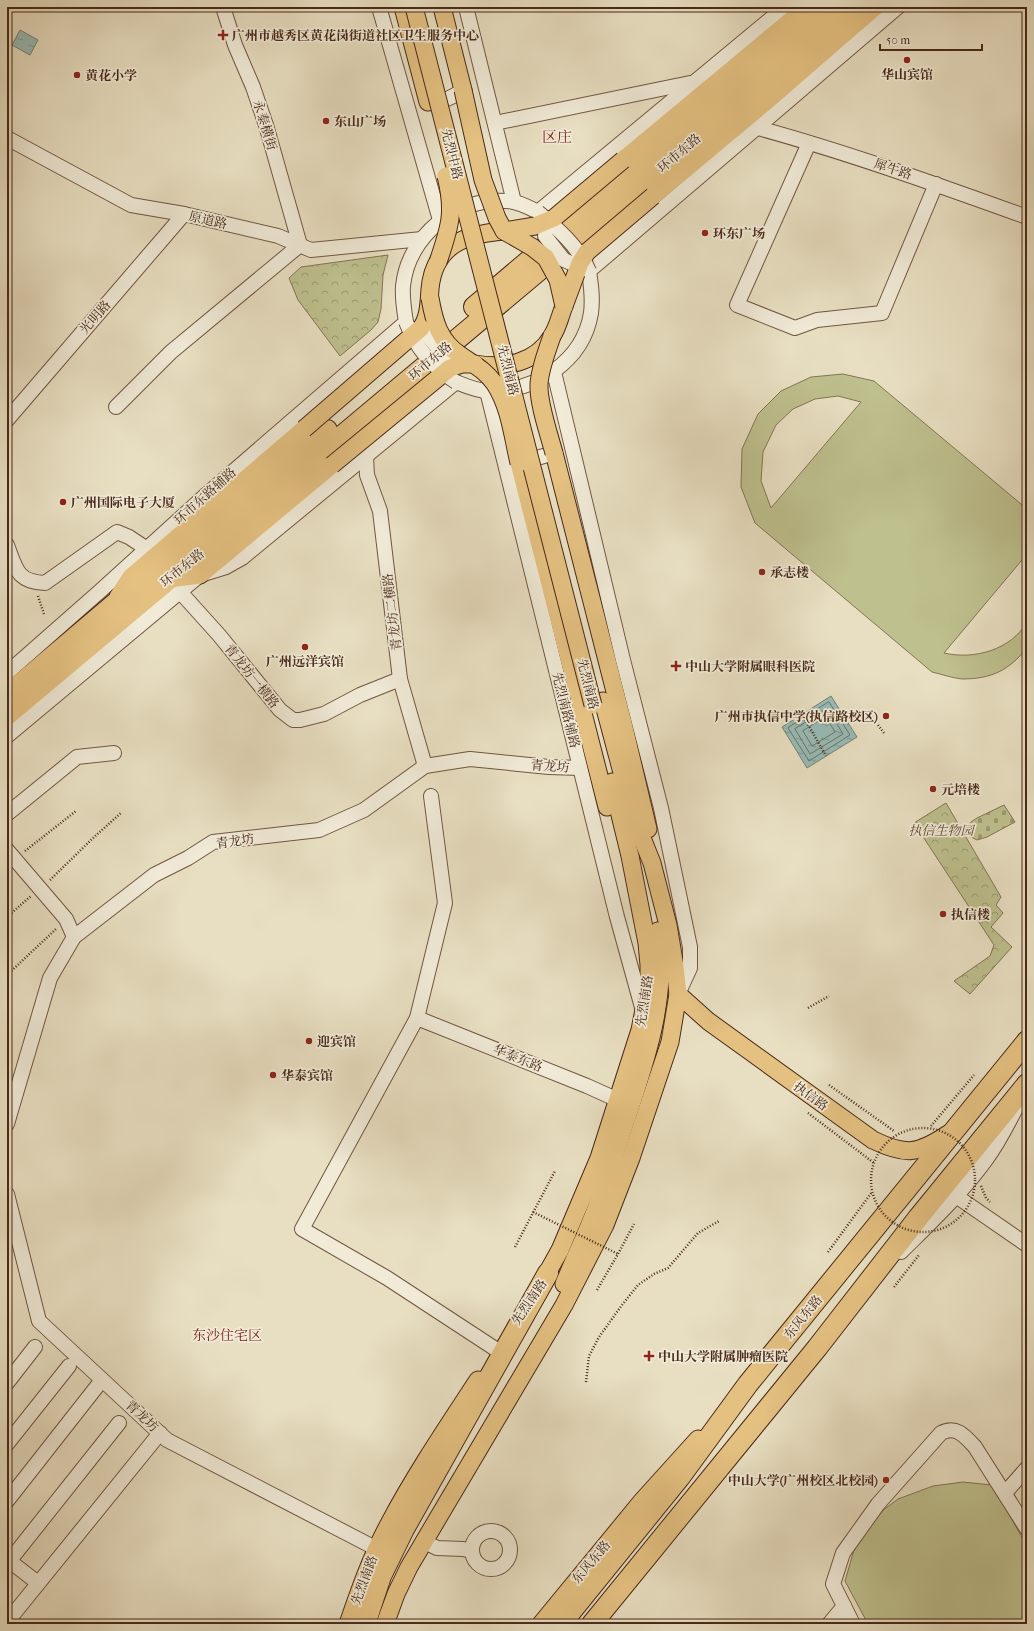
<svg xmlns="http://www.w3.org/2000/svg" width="1034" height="1631" viewBox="0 0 1034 1631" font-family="'IM FELL French Canon','Noto Serif SC',serif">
<defs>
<pattern id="cemetery-stones" width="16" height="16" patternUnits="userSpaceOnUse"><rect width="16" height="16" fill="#bec08e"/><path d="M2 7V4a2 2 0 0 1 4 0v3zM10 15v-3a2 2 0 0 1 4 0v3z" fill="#9c9c73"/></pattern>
<pattern id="park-crowns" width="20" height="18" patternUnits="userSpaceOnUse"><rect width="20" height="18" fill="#bec08e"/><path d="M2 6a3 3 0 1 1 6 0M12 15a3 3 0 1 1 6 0" fill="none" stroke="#9c9c73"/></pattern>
<pattern id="water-ripples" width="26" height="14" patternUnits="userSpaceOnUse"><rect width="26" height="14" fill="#97bcb7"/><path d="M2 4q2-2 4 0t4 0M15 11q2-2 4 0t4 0" fill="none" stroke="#7d9994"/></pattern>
</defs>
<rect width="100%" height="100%" fill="#e8dfc2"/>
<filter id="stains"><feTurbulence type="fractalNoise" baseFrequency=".005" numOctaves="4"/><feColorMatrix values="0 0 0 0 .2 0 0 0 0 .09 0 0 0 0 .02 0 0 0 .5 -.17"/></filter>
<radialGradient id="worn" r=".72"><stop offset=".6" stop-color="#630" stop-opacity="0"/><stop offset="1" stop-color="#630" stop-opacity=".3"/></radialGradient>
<polygon fill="url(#cemetery-stones)" stroke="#847453" points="1004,805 1015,822 987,837 977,840 969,836 967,828 971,822 977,818"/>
<g fill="url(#park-crowns)" stroke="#847453">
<polygon points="388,255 383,275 381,309 378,322 371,330 340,356 298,300 289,278 301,267"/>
<polygon points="946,803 1001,897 996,905 1003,913 991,927 1012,947 970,994 954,981 990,956 994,945 914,823"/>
</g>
<g fill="#bec08e" stroke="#847453" fill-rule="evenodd">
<path d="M843,374L874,381L1027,509V554L944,653C974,660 1011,650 1027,622V648C1009,670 992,679 962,679C952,678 941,674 932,672L755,523L741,487L742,449L758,414L781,391L811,377ZM838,396L861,402L771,508L761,481L763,452L776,425L793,409L815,399Z"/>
<polygon points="963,1482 992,1485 1027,1546 1027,1624 868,1624 845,1581 854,1550 870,1520 898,1499 933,1486"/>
</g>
<g fill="url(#water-ripples)" stroke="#788177">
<polygon points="20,30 38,40 30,55 12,45"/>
<polygon points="831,696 857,737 807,768 782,727"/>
</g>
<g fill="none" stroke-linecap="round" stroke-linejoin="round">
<g stroke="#707268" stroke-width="1">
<polygon points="829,702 850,735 809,761 788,728"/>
<polygon points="828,709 843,734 810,754 795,729"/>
<polygon points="826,717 835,732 812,746 803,731"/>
</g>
<g stroke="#715642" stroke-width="16">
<g id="minor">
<polyline points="223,7 235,45 253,87 266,125 300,245"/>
<polyline points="379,7 440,220"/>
<polyline points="466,7 514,202"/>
<path d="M428,102C441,104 453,97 463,90"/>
<polyline points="495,123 690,83"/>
<path d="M758,128C849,153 938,185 1027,217"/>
<polyline points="7,138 131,205 184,214 278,236 311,250 422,239"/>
<polyline points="809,143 737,305 795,328 817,320 882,313 936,184"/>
<polyline points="554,372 623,660 661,808 690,947 690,968 678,994"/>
<polyline points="487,391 617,917 643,1011"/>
<polyline points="116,407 171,352 300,245"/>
<polyline points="7,420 184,214"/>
<polyline points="366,457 367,475 380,511 400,679 425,766"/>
<polyline points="520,463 554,453"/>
<path d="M7,545C16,569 17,582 45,583L117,532L129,537L147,549L142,557"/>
<polyline points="174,585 219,635 280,710 293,720 300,720 324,714 360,695 400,679"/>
<path d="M7,673L99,592L207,494L406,322C404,310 402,298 403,286C408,236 456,197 506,201C517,201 528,207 538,212L785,7"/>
<path d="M7,736L200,575L226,567L242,558L456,382C466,386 477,391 488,391C535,392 583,362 591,313C593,298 591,285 589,271L898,7"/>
<polyline points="431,796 445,903 417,1018 302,1229 387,1278 497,1350"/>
<polyline points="7,814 77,757 114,753"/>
<polyline points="7,850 66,919 74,937"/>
<polyline points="417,1018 587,1086 618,1100"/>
<polyline points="7,1124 50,978 74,937 154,875 188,858 213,842 319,830 364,810 425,766 470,759 549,767 580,768"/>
<polyline points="7,1194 39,1321 167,1440 377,1549"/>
<polyline points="956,1196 1027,1245"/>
<path d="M901,1252C930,1223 960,1195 985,1161C997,1145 1007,1126 1016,1108"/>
<polyline points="7,1383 35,1347"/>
<polyline points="7,1444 69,1366"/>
<polyline points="1005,1493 1027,1468"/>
<polyline points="7,1501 102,1380"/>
<circle cx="491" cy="1550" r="19"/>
<polyline points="423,1541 437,1548 463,1549 472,1551"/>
<polyline points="7,1559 38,1583"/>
<polyline points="7,1564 119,1423"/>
<polyline points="7,1622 160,1433"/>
<polyline points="829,1624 844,1606"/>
<path d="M853,1624L833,1584L843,1553L878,1504L941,1433C956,1425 965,1436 975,1447L1027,1529"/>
</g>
</g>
<g stroke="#492918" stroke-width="19">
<g id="major">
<polyline points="403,7 428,102"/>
<polyline points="442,7 463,90"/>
<polyline points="623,160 807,7"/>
<polyline points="653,196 768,100 875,7"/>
<path d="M421,328C429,318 429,302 430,289C434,245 465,234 504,231"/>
<path d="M475,364C505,369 536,363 552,336C558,327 560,316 564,306"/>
<polyline points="554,453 623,723 648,829"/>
<polyline points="519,463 607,807"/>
<polyline points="169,579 200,575 332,465"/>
<polyline points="118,597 131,577 304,429"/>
<path d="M678,994L708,1021L873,1140C906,1156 918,1154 948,1134"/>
<polyline points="541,1284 560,1250 599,1158 640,1030 649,984 649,965 647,943 630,856 612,782"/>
<path d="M564,1284C575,1257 588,1231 598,1203C608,1177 616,1150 625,1123C646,1061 668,997 658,931"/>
<path d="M348,1624C360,1589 372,1555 390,1522C416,1473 448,1426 478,1380"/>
<polyline points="385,1624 396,1594 409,1567 564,1305 605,1225 631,1158 670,1042 678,994 675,967 668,925 652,863 634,818 603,701"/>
<polyline points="541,1624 642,1501 698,1439"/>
</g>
</g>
<g stroke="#492918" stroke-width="22">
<g id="highway">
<polyline points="474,307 828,7"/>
<polyline points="7,695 113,605 327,430"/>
<polyline points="7,715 169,579 294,476 853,7"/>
<polyline points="365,1624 381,1576 404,1529 548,1273"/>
<polyline points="561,1624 680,1477 748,1384 1027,1041"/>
<polyline points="592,1624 817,1348 918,1218 1027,1084"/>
</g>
</g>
<g stroke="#492918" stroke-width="2.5" stroke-dasharray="1 2" stroke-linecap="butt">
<polyline points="38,596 44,614"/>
<polyline points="802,714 826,756"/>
<polyline points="878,725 884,733"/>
<polyline points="25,851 76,811"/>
<polyline points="50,880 92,839 122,812"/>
<polyline points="7,917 31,896"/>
<polyline points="7,975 56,929"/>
<polyline points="808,1008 829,996"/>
<polyline points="829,1085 894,1131"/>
<polyline points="808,1113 874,1163"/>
<polyline points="931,1126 974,1075"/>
<polyline points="981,1186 986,1198 990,1202"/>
<polyline points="515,1247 555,1171"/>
<polyline points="828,1252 872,1192"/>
<polyline points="894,1287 919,1255"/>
<polyline points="597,1290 618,1254 634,1224"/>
<polyline points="586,1382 589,1356 599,1337 622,1305 638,1285 654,1274 668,1268 698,1233 719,1221"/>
</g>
<use href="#minor" stroke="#f0ead7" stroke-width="14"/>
<use href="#major" stroke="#e4c081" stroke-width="17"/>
<use href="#highway" stroke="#e4c081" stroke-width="20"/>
<g stroke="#715642" stroke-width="16" stroke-linecap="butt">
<g id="minor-bridge">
<path d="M538,212C557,228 579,247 589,271"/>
<polyline points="546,222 545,236 564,260 571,263 580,263"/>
<path d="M406,322C416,348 432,367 456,382"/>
<polyline points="421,328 443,354 450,368"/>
</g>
</g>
<g stroke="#492918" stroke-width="19" stroke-linecap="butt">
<g id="major-bridge">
<polyline points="414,7 593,705"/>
<polyline points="463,90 483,180 497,218 504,231 532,247 546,258 558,280 564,306"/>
<polyline points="504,231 535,226 554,218 623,160"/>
<path d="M438,262C450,227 455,212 446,176"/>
<path d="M430,298C434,321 439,341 460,355C474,365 484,369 495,384C510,407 513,438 519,463"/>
<polyline points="564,306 580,263 587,252 653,196"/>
<path d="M552,336C547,351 540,368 539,384C538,403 549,434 554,453"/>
<polyline points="304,429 421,328"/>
<polyline points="332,465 450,368 462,364 475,364"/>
</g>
</g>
<g stroke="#492918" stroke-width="2.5" stroke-dasharray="1 2" stroke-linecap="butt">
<circle cx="923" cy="1180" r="52"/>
<polyline points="533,1212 618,1254"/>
</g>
<use href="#minor-bridge" stroke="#f0ead7" stroke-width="14"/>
<use href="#major-bridge" stroke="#e4c081" stroke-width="17"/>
</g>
<g fill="#8f2418" stroke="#f0ead7" stroke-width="1.5">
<path d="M221 29h4v4h4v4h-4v4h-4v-4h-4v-4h4z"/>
<circle cx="907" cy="60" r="4"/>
<circle cx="77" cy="75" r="4"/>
<circle cx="326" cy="121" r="4"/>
<circle cx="705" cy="233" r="4"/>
<circle cx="63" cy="502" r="4"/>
<circle cx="762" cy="572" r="4"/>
<circle cx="305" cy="647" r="4"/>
<path d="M674 660h4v4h4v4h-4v4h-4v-4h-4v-4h4z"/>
<circle cx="886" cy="716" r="4"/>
<circle cx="933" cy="789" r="4"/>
<circle cx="943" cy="914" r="4"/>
<circle cx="309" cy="1041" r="4"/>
<circle cx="273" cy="1075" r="4"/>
<path d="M647 1350h4v4h4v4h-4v4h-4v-4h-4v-4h4z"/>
<circle cx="886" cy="1480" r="4"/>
</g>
<g text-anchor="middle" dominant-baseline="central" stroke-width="3.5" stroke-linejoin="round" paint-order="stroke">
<g font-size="13" font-weight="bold" fill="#492918" stroke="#f0ead7" text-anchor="start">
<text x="232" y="35">广州市越秀区黄花岗街道社区卫生服务中心</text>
<text x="907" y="74" text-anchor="middle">华山宾馆</text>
<text x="85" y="75">黄花小学</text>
<text x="334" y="121">东山广场</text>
<text x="713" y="233">环东广场</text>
<text x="71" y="502">广州国际电子大厦</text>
<text x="770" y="572">承志楼</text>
<text x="305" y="661" text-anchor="middle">广州远洋宾馆</text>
<text x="685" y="666">中山大学附属眼科医院</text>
<text x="878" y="716" text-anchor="end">广州市执信中学(执信路校区)</text>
<text x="941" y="789">元培楼</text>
<text x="951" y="914">执信楼</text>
<text x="317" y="1041">迎宾馆</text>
<text x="281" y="1075">华泰宾馆</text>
<text x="658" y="1356">中山大学附属肿瘤医院</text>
<text x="878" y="1480" text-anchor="end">中山大学(广州校区北校园)</text>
</g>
<g font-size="13" fill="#492918" stroke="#f0ead7">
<text transform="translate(265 125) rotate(73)">永泰横街</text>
<text transform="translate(679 153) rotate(-40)">环市东路</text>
<text transform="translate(452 154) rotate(76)">先烈中路</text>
<text transform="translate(893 169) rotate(18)">犀牛路</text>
<text transform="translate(208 220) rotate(13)">原道路</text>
<text transform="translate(95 317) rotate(-49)">光明路</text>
<text transform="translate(430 361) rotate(-40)">环市东路</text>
<text transform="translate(508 370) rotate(76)">先烈南路</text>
<text transform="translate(205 496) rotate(-42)">环市东路辅路</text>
<text transform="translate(182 568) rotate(-39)">环市东路</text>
<text transform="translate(392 612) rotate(-97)">青龙坊二横路</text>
<text transform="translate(252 676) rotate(51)">青龙坊一横路</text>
<text transform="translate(588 684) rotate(76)">先烈南路</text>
<text transform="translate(566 710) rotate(76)">先烈南路辅路</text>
<text transform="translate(550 766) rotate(4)">青龙坊</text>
<text transform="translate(235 841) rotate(-9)">青龙坊</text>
<text transform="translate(644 1001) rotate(-81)">先烈南路</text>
<text transform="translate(518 1058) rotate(22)">华泰东路</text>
<text transform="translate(811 1096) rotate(36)">执信路</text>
<text transform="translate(529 1302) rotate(-56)">先烈南路</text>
<text transform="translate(803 1317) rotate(-51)">东风东路</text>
<text transform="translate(142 1416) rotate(43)">青龙坊</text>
<text transform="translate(591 1562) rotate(-50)">东风东路</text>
<text transform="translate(364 1580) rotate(-69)">先烈南路</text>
</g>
<g font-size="13" font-style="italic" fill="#604730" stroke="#f0ead7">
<text x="941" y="830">执信生物园</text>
</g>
<g font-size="14" fill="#7a1f14" stroke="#f0ead7">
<text x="227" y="1335">东沙住宅区</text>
</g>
<g font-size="15" fill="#7a1f14" stroke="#f0ead7">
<text x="557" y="137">区庄</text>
</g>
</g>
<rect width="1034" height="1631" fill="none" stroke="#e8dfc2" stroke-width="24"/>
<rect x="8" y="8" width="1018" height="1615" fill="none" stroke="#492918" stroke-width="2"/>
<rect x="12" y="12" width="1010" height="1607" fill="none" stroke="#492918"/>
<path d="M880 44v6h102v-6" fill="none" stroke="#492918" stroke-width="2"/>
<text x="886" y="44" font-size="12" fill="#492918" stroke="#f0ead7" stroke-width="3" paint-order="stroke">50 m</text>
<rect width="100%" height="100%" filter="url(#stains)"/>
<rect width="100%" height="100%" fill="url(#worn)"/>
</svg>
